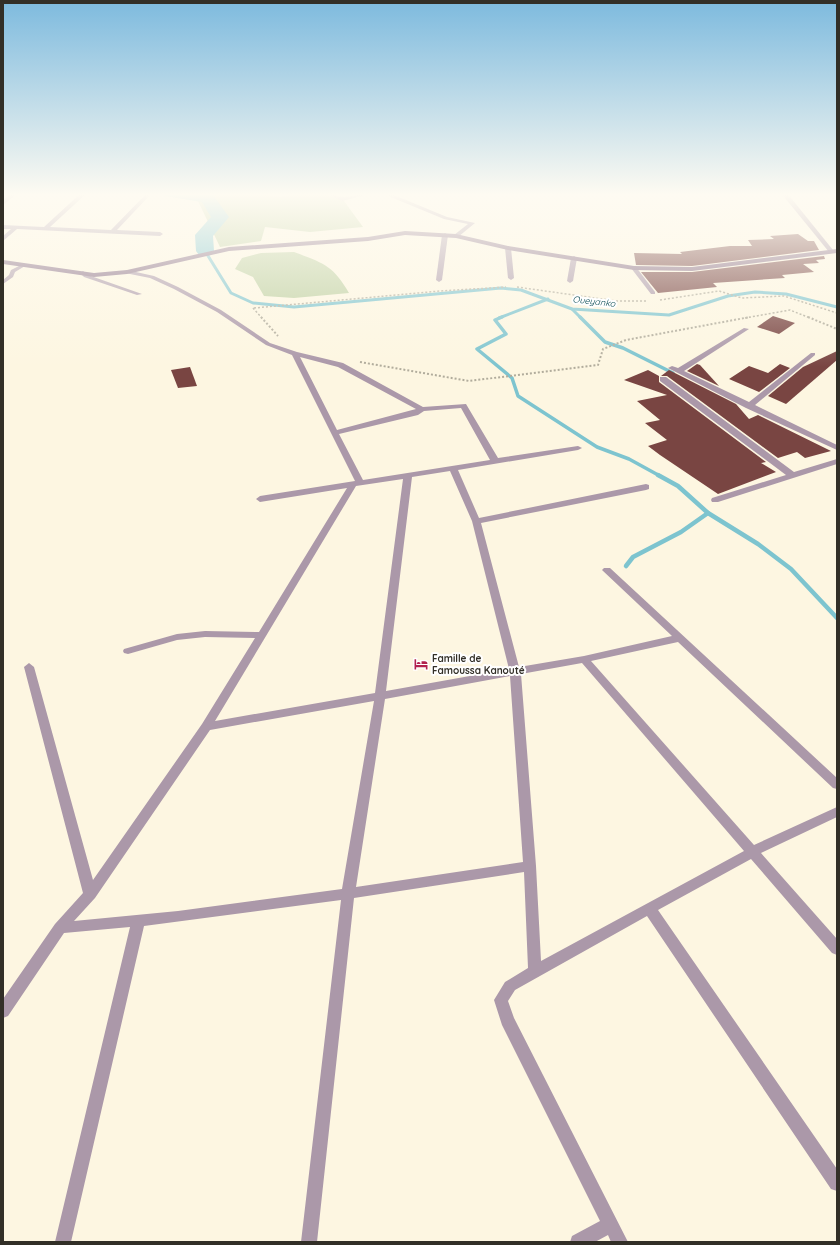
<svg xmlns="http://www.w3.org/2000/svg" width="840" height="1245" viewBox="0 0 840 1245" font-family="Quicksand,sans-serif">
<rect width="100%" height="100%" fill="#fdf6e1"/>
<g fill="#bdcfa0">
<polygon points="177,193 257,193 279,197 302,193 323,193 344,201 363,227 310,232 265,227 261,241 220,247 198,201"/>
<path d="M294,252C323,263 333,265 349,293L294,298L264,296L253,277L235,269L242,258L261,253Z"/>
</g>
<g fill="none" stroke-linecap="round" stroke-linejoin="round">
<g stroke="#7dc4cf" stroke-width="3">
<polyline points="205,251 231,293 253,303 294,307 501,288 521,290 572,309 669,315 728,296 755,292 786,294 837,307"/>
<polyline points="572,309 581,318"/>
<polyline points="499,318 548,299"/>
</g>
<g stroke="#7dc4cf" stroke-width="3.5">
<polyline points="502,317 495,320 506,334 477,349 512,378 518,396 597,447 629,459 660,476"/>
<polyline points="580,317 605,342 623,348 673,373"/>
</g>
<g stroke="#7dc4cf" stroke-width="4.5">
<polyline points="658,475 678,486 708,513 758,544 791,569 837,618"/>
<polyline points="626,566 633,557 681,532 708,513"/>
</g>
<polygon fill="#7dc4cf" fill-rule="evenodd" points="163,193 213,195 229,217 213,236 214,251 211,255 205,256 199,255 196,251 195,235 211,217 202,202 165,196"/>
</g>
<g fill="#794542">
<polygon points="798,234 808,241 814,241 819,250 692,266 636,265 634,253 682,254 680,252 730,246 752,246 748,240 774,239 770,236"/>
<polygon points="824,256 825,259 816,260 819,263 803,264 814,272 782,275 785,278 713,283 717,287 658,293 641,272 692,272"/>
<polygon points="773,316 795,323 779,334 757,327"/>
<polygon points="837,351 837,360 786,404 768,396 803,367"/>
<polygon points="697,364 700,365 719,386 687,371"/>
<polygon points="780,364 790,368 759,392 729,379 749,366 768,373"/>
<polygon points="190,367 197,386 178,388 171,370"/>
<polygon points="648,370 659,376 659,382 766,462 761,463 776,472 718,494 660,455 648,446 667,440 645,423 660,420 637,401 667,395 624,380"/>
<polygon points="669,370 736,404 749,419 758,415 831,451 805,458 797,452 778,458 667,376 661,376"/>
</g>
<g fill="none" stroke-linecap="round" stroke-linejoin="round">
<g stroke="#b1ac9c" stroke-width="1.5" stroke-dasharray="2 2" stroke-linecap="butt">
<polyline points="517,287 616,301 647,301"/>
<polyline points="660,300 719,291 742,298 784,296 837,313"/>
<polyline points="253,308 262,318"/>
<polyline points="254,308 440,291 506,287"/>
<polyline points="745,318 790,310 810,318"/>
</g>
<g stroke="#b1ac9c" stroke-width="2" stroke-dasharray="2 2" stroke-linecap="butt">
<polyline points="261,317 278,336"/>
<polyline points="808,317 837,329"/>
<polyline points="360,362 469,381 598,365 603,349 626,340 750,317"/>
</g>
<polygon fill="#ab98a9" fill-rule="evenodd" points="21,265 25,266 15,272 13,277 3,284 3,280 9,275 11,270"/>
<g fill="#ab98a9" fill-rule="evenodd">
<polygon points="12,193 18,193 3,205 3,200"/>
<polygon points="81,193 87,193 50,227 111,230 147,193 149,194 149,196 117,230 160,232 163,234 160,236 17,229 3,241 3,236 11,229 3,229 3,225 44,227"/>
<path d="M325,193C332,193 338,197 344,197C354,196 363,193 374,193L342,201Z"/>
<polygon points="381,193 389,193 447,217 475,223 458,237 454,237 454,235 468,224 444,219"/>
<polygon points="781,193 787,193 833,250 833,252 829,252"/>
<polygon points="445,233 448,235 442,280 439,282 436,280 442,235"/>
<polygon points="508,246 511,248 514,278 511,280 508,278 505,248"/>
<polygon points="574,256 577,258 573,281 570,283 567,281 571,258"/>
<polygon points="632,267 636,267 655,292 655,294 651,294 631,268"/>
<path d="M127,270L154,276L178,287L221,310L270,343L297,352L343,363L423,407L466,404L498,458L578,446L582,448L578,450L458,470L479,518L646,484L649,485V489L646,490L481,523L519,667L584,656L672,636L602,570L604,568H610L837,778V789L833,788L678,642L591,661L754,845L837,807V817L761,853L837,939V955L832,953L751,859L658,910L837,1169V1191L831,1189L647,916L515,990L508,1001L514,1018L628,1242H611L608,1235L595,1242H570L572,1236L600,1221L502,1025L494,1000L505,982L528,968L524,872L354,898L317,1242H301L341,900L144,926L71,1242H55L130,927L64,933L8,1016L3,1018V999L55,924L83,893L24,667L29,663L34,667L93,880L202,724L255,638L205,637L177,640L128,654L124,653L123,651L124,649L177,634L205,631L259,632L347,488L260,502L256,499L260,496L355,481L292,355L266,345L217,312L174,289L150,278L125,273L124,272ZM300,357L338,367L416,409L337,430ZM461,408L490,460L363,480L339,434L418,415L424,411ZM450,471L472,521L509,669L386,691L412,477ZM403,479L375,693L215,721L356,486ZM582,663L744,851L541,961L536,866L521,674ZM510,676L523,862L356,887L385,699ZM374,701L342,889L178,911L74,921L95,898L210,730Z"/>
<polygon points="83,271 88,275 142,294 137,295 84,277 80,273"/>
<polygon points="744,328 749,329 684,371 749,402 811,353 815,353 815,355 755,405 837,445 837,450 746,408 668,368 672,366 678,368"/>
<polygon points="660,377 666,377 794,472 837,459 837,464 718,502 712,502 711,500 712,498 786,475 660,381"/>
</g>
<polygon fill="#866b84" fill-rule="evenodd" points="405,231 456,234 508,246 634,266 692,267 837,249 837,253 692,271 634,270 508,250 456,238 405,235 368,241 229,251 127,274 94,277 3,264 3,260 94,273 127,270 229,247 368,237"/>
</g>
<linearGradient id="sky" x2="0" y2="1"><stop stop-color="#7dbade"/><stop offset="0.53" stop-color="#fefbf2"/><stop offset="1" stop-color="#fefbf2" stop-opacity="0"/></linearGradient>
<rect width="840" height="367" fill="url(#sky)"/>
<defs>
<g id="hotel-bare" transform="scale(1.08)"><path d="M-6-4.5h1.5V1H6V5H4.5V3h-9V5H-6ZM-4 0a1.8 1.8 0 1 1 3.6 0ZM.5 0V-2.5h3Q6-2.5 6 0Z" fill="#b2214e" stroke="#fff" stroke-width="2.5" paint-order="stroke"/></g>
</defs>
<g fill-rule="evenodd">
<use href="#hotel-bare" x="421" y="664"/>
</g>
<g text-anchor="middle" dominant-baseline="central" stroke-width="4" stroke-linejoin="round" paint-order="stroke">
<g font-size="9" font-style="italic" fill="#084a53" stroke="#fff">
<text transform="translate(594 301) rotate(6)">Oueyanko</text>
</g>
<g font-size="10" font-weight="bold" fill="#322f27" stroke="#fff" text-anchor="start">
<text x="432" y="658">Famille de<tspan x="432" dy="12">Famoussa Kanouté</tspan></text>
</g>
</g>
<rect width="840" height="1245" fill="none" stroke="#322f27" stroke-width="8"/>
</svg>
